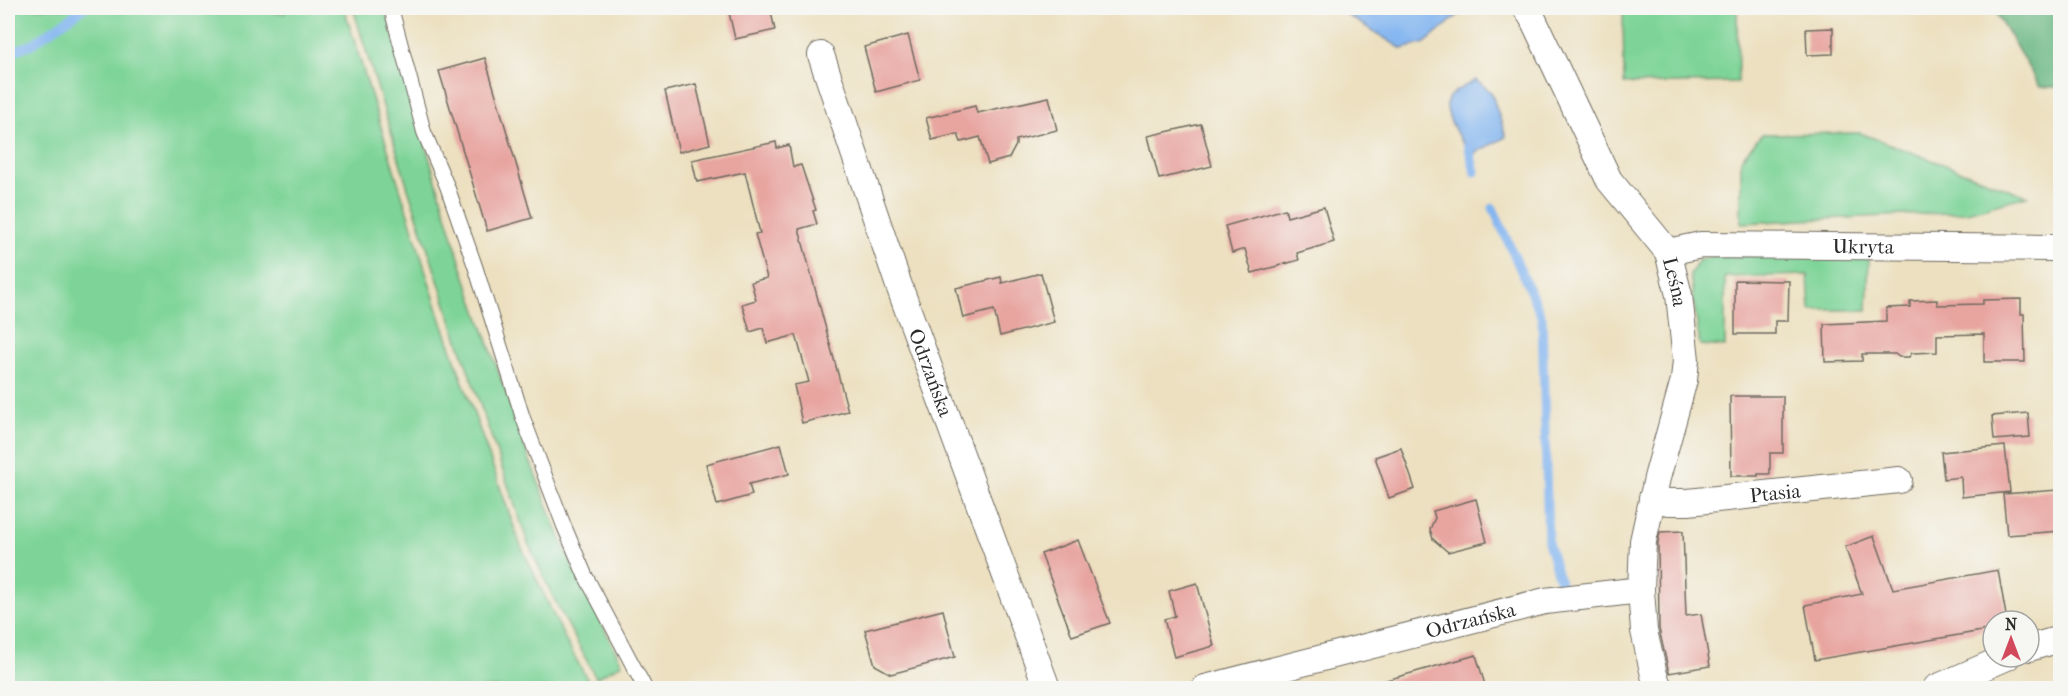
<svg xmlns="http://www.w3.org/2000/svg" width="2068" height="696" viewBox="0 0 2068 696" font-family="'IM FELL French Canon',serif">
<rect width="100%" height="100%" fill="#f6f6f2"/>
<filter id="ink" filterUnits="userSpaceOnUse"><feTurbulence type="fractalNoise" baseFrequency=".0167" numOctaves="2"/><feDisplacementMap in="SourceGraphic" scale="12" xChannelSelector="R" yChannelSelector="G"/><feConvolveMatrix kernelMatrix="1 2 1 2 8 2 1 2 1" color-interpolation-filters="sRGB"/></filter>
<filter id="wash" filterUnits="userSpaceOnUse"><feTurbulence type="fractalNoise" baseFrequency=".008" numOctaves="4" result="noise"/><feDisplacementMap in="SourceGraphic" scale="24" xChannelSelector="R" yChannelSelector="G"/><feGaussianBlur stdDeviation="1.35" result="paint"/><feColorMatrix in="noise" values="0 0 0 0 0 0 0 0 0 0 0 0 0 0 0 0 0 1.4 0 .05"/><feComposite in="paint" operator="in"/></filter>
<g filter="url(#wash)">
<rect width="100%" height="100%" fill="#ece0c0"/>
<g fill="#7ed498" stroke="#548062" stroke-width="1.5">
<polygon points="8,8 263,8 263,12 285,13 285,8 344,8 439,314 520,544 566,641 592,688 8,688"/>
<polygon points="353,8 385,8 462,268 527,453 566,553 622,664 596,678 552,595 528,543 452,323 408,188"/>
<polygon points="1623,8 1737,8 1738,82 1624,84"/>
<polygon points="1860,133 2027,196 1967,212 1741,223 1741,159 1762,134"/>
<polygon points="1713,256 1869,256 1867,310 1810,310 1808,275 1725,277 1725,347 1700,345 1690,275 1699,260"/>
</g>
<polygon fill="#66b680" stroke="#487056" stroke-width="1.5" points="1993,8 2060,8 2060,87 2040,87"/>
<g fill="#84b6f0" stroke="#58708e" stroke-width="1.5">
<polygon points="1336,8 1454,8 1458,15 1425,43 1402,49"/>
<path d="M1476,80L1491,92L1506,137L1471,155C1463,144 1437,107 1451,95C1457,89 1468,85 1476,80Z"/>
</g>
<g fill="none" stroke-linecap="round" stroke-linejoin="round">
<g stroke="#84b6f0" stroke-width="9">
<polyline points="8,53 32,44 84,8"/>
<polyline points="1468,145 1475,172"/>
<polyline points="1493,208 1542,318 1548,542 1561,586"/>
</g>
</g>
<g id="blocks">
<g fill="#e8a5a0">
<polygon points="728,8 770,8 775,30 735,39"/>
<polygon points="1833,28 1833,54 1807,55 1806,29"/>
<polygon points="908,35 920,80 876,92 864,47"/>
<polygon points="485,58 532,218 487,231 439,71"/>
<polygon points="696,84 710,144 679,152 665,91"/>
<polygon points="1049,97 1057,130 1016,140 1016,145 1009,158 988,164 980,137 961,142 958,134 932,140 926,118 975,106 977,113"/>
<polygon points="1201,124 1212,166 1159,179 1148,136"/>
<polygon points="776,142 777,148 789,145 793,167 801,165 816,210 813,211 817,224 799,229 848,411 802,423 794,385 809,382 796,335 767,343 763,328 750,332 742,304 756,300 751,282 767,278 755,234 760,233 745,172 697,182 692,160"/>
<polygon points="1324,207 1334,242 1297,253 1299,260 1252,273 1245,249 1232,253 1225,226 1285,209 1287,217"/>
<polygon points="1041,273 1054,322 1000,336 994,310 963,318 956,288 1001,277 1002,283"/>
<polygon points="1735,280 1789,281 1788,321 1775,321 1775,334 1735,334"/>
<polygon points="2021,299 2021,314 2024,314 2025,362 1984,362 1984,334 1937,335 1937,352 1912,353 1909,357 1899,357 1895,354 1862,354 1862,361 1825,362 1824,324 1886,321 1886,308 1910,307 1910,301 1937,300 1937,305 1983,304 1983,300"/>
<polygon points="1730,396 1783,396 1783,453 1770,453 1770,474 1758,474 1758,476 1731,476"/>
<polygon points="2028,413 2030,437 1994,440 1992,416"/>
<polygon points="781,444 789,474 749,484 752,495 717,505 706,464"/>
<polygon points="2005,446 2010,492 1962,497 1961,477 1944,479 1941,452"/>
<polygon points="1401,448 1415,489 1389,498 1375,457"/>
<polygon points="2058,490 2058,502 2061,502 2061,531 2007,535 2003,494"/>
<polygon points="1476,499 1487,542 1448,552 1433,539 1430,529 1435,518 1433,511"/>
<polygon points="1683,531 1686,616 1701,614 1710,666 1669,673 1659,629 1658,543 1660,532"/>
<polygon points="1874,536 1893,589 1998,570 2007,621 1993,621 1993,629 1815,660 1805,605 1862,594 1845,547"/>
<polygon points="1078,540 1110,623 1072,636 1041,554"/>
<polygon points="1197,583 1214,646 1174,657 1164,619 1175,616 1169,591"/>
<polygon points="943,610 955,657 891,674 875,665 865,630"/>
<polygon points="1476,655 1486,688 1384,688 1383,681"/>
</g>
</g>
</g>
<g filter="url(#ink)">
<use href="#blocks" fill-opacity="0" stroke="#6f6a5f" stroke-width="1.5"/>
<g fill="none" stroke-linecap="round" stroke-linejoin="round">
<g stroke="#6f6a5f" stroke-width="16">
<polyline id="service" points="391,8 424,132 447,186 475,266 523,418 564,526 585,575 645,688"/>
</g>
<g stroke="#6f6a5f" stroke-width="28">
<g id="minor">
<path id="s1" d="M1526,8L1532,17L1609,180L1668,252L1679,295L1686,360L1684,380L1657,478L1643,541L1641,590L1644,631L1654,675L1659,688"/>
<path id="s2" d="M821,55L898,283L1047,688"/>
<path id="s3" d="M1668,252L1701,245L2060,248"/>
<path id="s4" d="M1652,498L1668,502H1688L1899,480"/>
<polyline points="2029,648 2060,639"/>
<path id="s5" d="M1205,688L1545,601L1641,590"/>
<polyline points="1936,688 2007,657"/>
</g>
</g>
<use href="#service" stroke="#fff" stroke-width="14"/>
<use href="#minor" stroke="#fff" stroke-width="26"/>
</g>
</g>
<g text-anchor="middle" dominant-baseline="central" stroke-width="6" stroke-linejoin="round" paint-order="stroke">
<g font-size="20" fill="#2b2b2b" stroke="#f6f6f2">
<text stroke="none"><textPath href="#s3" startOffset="196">Ukryta</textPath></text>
<text stroke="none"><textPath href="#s1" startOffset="315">Leśna</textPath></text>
<text stroke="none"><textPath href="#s2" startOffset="336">Odrzańska</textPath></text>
<text stroke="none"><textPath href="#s4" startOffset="124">Ptasia</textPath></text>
<text stroke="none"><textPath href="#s5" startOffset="274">Odrzańska</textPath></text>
</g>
</g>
<rect width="2068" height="696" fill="none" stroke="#f6f6f2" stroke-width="30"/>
<g transform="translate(2011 639)"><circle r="28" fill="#f6f6f2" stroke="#a5a5a2" stroke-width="1.5"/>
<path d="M0-4.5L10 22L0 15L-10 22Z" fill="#d1495b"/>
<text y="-9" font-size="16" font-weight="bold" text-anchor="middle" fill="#2b2b2b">N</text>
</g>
</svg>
